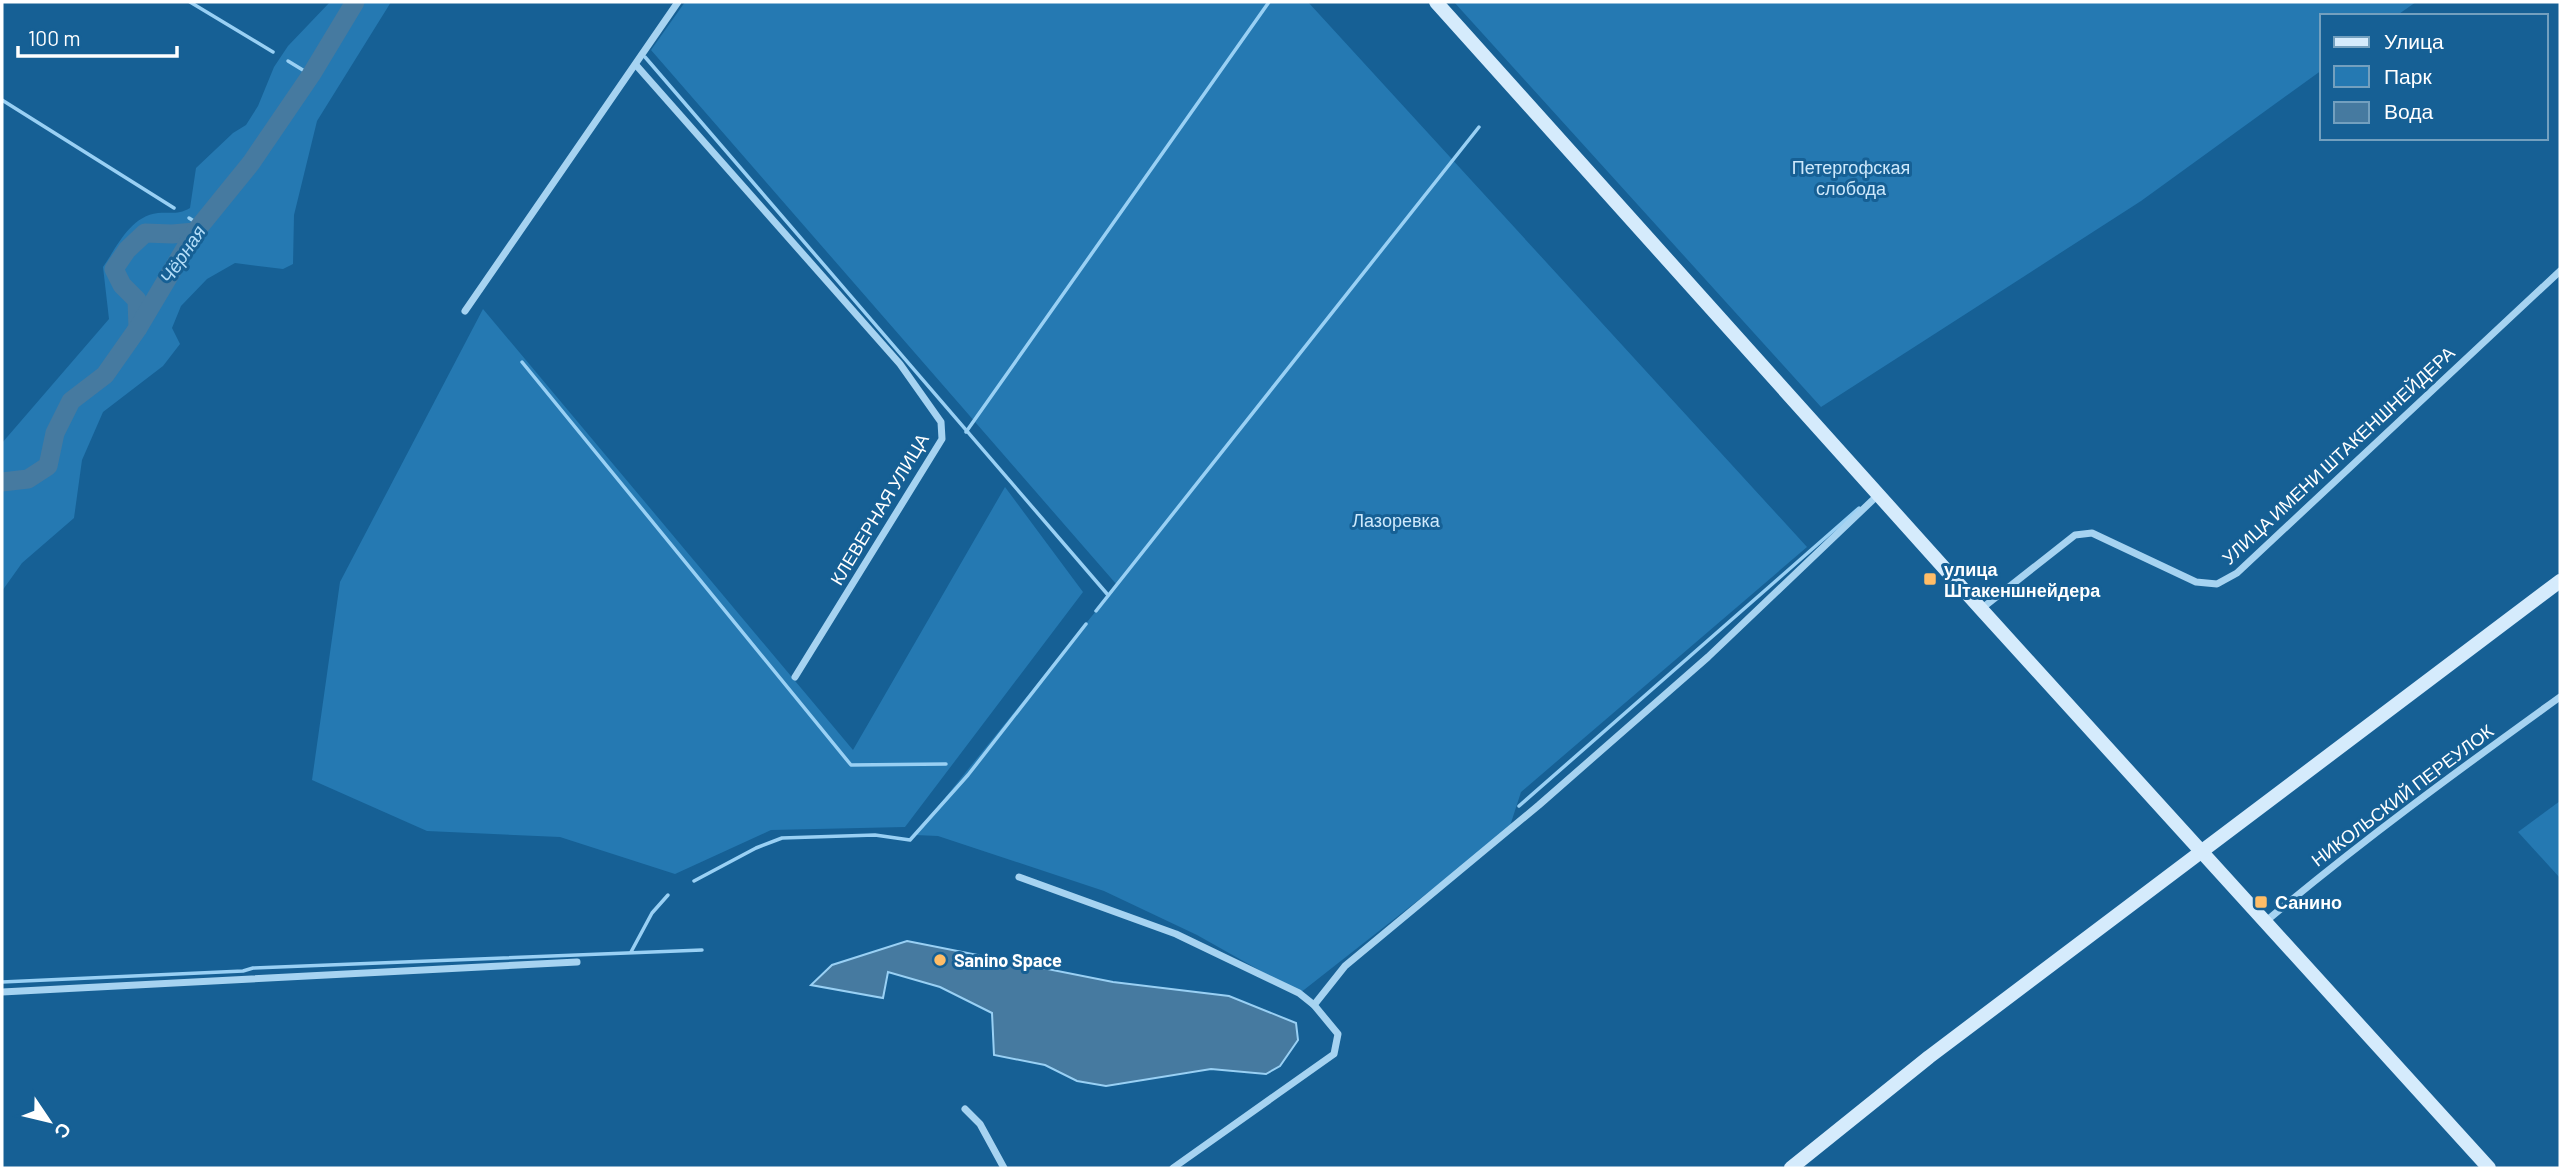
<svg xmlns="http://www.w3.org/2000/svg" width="2562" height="1170" viewBox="0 0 2562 1170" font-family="Barlow,sans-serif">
<rect width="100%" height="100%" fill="#166095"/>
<g fill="#2579b2">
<path d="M330,2H391L317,121L294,215L293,264L283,269L235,263L207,279L181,306L172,328L180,344L163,366L103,412L82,460L74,518L22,563L2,591V443L109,319L103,267C117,247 130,216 158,213C171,212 178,215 190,208L196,168L233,133L246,125L258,106L274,67L288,46Z"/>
<polygon points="685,2 1308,2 1807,547 1521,792 1509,829 1300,993 1197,935 1104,891 938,836 915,835 1117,585 651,50"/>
<polygon points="1454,2 2416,2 2396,16 2322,16 2322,70 2141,201 1821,407"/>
<polygon points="483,309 853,750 1005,487 1083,592 905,827 771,830 675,874 560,837 427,831 312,780 340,582"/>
<polygon points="2560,801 2560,878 2518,832"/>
</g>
<polygon fill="#467aa0" stroke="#99d0f4" stroke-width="2" points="907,941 1113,982 1229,996 1296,1023 1298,1040 1280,1066 1266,1074 1211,1069 1106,1086 1077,1081 1045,1065 994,1055 992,1013 940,987 888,972 883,998 811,985 832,965"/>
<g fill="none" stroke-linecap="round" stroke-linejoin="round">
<g stroke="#99d0f4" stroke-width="3.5">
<polyline points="190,2 273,52"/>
<polyline points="645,57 1108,595"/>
<polyline points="288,61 311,75"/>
<polyline points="2,100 174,208"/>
<polyline points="189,218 200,225"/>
<polyline points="522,362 851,765 946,764"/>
<polyline points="966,432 1269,2"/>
<polyline points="1096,611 1479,127"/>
<polyline points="1519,806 1859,508"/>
<polyline points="694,881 756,848 782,838 875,835 910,840 968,775 1086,624"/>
<polyline points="631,952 652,913 668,895"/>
<polyline points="2,982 243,971 253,968 702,950"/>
</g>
<g stroke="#467aa0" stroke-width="19">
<polyline points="138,328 137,300 122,285 114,269 127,250 145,233 172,234 195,232"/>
<polyline points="2,482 28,479 48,466 55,433 71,401 105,375 138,328 195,232 251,163 311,75 355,2"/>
</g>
<g stroke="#a6d3f1" stroke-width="7">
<polyline points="636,65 900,364 941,422 942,439 795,677"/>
<polyline points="465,311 678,2"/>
<polyline points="1981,609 2075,535 2092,533 2196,582 2217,584 2237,573 2560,271"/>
<polyline points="1019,877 1176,934 1299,993 1314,1005 1338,1034 1334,1054 1173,1168"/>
<path d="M2265,922C2360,842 2460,769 2560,697"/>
<polyline points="2,992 577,962"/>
<polyline points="1314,1005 1345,966 1539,805 1708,657 1878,495"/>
<polyline points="965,1109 980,1124 1004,1168"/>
</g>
<g stroke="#d5ebfc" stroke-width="14">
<polyline points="1436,2 1981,609 2489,1168"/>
<polyline points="1791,1168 1929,1057 2560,581"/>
</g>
</g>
<g fill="#ffbd67" stroke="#166095" stroke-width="2.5">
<rect x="1923" y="572" width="14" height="14" rx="3.5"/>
<rect x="2254" y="895" width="14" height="14" rx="3.5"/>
<circle cx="940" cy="960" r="7"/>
</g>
<g text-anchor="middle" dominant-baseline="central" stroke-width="6" stroke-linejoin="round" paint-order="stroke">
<g font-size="18" fill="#cee9fc" stroke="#166095">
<text x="1851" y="167">Петергофская<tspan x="1851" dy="21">слобода</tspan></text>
<text x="1396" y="520">Лазоревка</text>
</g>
<g font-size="18" fill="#fff" stroke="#166095">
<text transform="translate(2338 455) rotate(-43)">УЛИЦА ИМЕНИ ШТАКЕНШНЕЙДЕРА</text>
<text transform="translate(879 509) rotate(-59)">КЛЕВЕРНАЯ УЛИЦА</text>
<text transform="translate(2402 795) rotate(-37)">НИКОЛЬСКИЙ ПЕРЕУЛОК</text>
</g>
<g font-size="18" font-weight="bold" fill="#fff" stroke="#166095" text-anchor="start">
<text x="1944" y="569">улица<tspan x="1944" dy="21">Штакеншнейдера</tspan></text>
<text x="2275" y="902">Санино</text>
<text x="954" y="960">Sanino Space</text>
</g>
<g font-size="19" font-style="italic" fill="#b3ddf8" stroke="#166095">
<text transform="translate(182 254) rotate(-56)">Чёрная</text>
</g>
</g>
<rect width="2562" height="1170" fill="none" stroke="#ffffff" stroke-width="7"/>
<rect x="2320" y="14" width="228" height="126" fill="#166095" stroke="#73a0bf" stroke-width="2"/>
<rect x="2334" y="37" width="35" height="10" fill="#d5ebfc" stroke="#73a0bf" stroke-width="2"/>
<text x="2384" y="49" font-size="21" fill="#ffffff">Улица</text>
<rect x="2334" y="66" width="35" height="21" fill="#2579b2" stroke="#73a0bf" stroke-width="2"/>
<text x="2384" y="84" font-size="21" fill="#ffffff">Парк</text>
<rect x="2334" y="102" width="35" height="21" fill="#467aa0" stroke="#73a0bf" stroke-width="2"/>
<text x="2384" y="119" font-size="21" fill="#ffffff">Вода</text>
<g transform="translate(49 1121) rotate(125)" stroke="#166095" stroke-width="5" paint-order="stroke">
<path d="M0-5L12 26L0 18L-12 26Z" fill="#ffffff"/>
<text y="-10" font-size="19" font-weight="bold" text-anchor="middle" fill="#ffffff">С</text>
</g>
<path d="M18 46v10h159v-10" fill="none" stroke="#ffffff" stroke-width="3.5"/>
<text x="28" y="46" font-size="21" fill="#ffffff" stroke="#166095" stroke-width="5" paint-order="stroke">100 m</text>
</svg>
